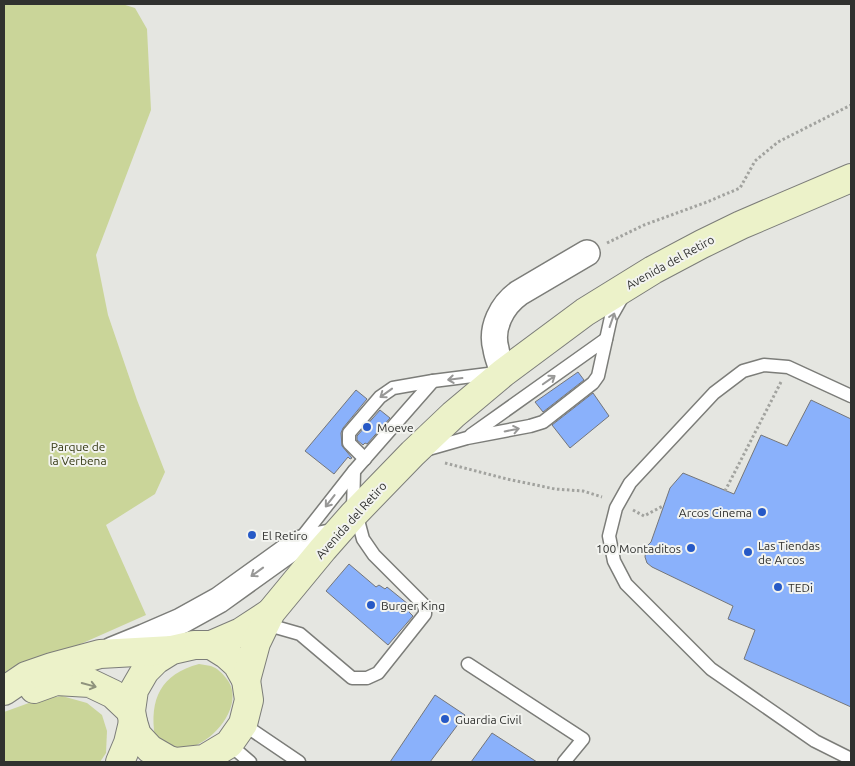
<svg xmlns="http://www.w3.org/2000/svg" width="855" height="766" viewBox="0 0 855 766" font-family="Ubuntu,sans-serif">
<rect width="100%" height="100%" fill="#e5e6e1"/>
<g fill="#cad599">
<polygon points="4,4 122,4 135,8 147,29 151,110 96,255 108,315 137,400 165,472 155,494 106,525 146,615 4,678"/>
<path d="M199,664C203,665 207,665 211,666C217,668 222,673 226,678C244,699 222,731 202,742C193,748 183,748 173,749L155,737C149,699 161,674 199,664Z"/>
<polygon points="62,696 87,703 102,715 107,731 106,753 100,762 4,762 4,712 40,699"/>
</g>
<g fill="#8ab1fb" stroke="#74767a">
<polygon points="578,372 584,380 543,412 535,402"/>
<polygon points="356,390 367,399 343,428 341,433 342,446 352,458 350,459 348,457 334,474 305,451"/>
<polygon points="593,393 609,416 570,448 552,425"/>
<polygon points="811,400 851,419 851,707 744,659 755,630 728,619 733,606 652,567 647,563 645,557 646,547 651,542 670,488 683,473 734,494 761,435 787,446"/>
<polygon points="380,410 390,418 367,444 365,443 363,445 357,440 357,436"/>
<polygon points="349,564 376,587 379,585 385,589 387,587 413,608 409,612 413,616 388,645 326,591"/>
<polygon points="435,695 465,715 430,762 390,762"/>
<polygon points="492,733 537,762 471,762"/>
</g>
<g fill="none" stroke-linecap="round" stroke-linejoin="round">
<g stroke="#7c7d79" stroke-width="15">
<g id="lane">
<polyline points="851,396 788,367 764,365 743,371 714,393 630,483 616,508 609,536 614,561 626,584 711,669 815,741 851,759"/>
<polyline points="471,435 606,339"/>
<polyline points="425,450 467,438 530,426 543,422 593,383 598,376 611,317 624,294"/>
<polyline points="365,459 349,443 349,433 380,397 393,388 433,381"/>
<polyline points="353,511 354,471"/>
<polyline points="299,541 354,471 433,381 496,373"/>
<polyline points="265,624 300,634 352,678 367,678 378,673 425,614 425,609 423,604 374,555 363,539 359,524 358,510"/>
<polyline points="468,664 583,739 564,762"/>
<polyline points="243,724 299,762"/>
<polyline points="229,744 250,762"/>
</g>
</g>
<g stroke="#7c7d79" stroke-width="28">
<g id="street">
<path d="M503,373C501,365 497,357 496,349C490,328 502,305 519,293L587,253"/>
<polyline points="112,650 144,637 181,621 219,600 297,544 335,536"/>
</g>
</g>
<g stroke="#7c7d79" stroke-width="30">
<g id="secondary">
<polyline points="211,645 227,655 237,664 246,680 249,700 243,724 229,744 204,759 176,762 169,760 150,749 137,735 133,722 131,711 134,690 145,671 156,660 172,650 194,645 211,645 241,632 270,613"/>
<polyline points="246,680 256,643 271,612 323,549 353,515 413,453 453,415 503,373 585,312 653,270 702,244 741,225 851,178"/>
<polyline points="34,689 56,681 90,683 113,694 131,711"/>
<polyline points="4,691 26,676 52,667 100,654 172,650"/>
<polyline points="120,762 128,743 133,722"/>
</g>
</g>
<g stroke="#a2a39f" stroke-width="3" stroke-dasharray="2.5 2.5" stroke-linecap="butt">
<polyline points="607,243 644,225 707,202 740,188 755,161 778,142 851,105"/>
<polyline points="445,463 507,479 555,489 583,491 602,497"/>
<polyline points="725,491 781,382"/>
<polyline points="633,510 644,516 663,506"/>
</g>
<use href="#lane" stroke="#fff" stroke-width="12"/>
<use href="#street" stroke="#fff" stroke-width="25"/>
<use href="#secondary" stroke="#ecf2c9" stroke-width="28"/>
</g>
<defs><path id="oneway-shaft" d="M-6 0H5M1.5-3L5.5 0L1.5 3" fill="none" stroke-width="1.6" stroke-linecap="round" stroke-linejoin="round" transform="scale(1.25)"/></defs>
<g stroke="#989897">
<use href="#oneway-shaft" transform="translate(612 320) rotate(-71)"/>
<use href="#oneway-shaft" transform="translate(455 379) rotate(173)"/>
<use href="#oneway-shaft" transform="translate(549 380) rotate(-35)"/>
<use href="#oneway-shaft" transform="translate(386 393) rotate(144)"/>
<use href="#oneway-shaft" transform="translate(512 430) rotate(-11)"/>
<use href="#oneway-shaft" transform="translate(330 501) rotate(128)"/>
<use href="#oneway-shaft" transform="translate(257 572) rotate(144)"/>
</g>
<use stroke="#8e927c" href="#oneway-shaft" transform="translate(89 685) rotate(15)"/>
<g fill="#2659c6" stroke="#f2f3ef" stroke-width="2">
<circle cx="367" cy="427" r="5"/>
<circle cx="762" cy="512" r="5"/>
<circle cx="252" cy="535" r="5"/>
<circle cx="691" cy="548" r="5"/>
<circle cx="748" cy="552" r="5"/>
<circle cx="778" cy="587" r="5"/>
<circle cx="371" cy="605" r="5"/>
<circle cx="445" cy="719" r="5"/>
</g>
<g text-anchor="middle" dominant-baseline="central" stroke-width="4" stroke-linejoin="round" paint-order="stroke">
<g font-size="12" fill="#30312f" stroke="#f2f3ef">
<text transform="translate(670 262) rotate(-29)">Avenida del Retiro</text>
<text transform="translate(351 520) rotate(-48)">Avenida del Retiro</text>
</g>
<g font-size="12" fill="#30312f" stroke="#f2f3ef" text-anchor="start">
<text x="377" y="427">Moeve</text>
<text x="752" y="512" text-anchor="end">Arcos Cinema</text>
<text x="262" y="535">El Retiro</text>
<text x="758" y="545">Las Tiendas<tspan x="758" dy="14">de Arcos</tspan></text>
<text x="681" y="548" text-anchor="end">100 Montaditos</text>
<text x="788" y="587">TEDi</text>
<text x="381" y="605">Burger King</text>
<text x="455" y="719">Guardia Civil</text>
</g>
<g font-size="12" fill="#343913" stroke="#f2f3ef">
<text x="78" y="446">Parque de<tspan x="78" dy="14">la Verbena</tspan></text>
</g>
</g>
<rect width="855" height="766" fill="none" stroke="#30312f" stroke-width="10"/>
</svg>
